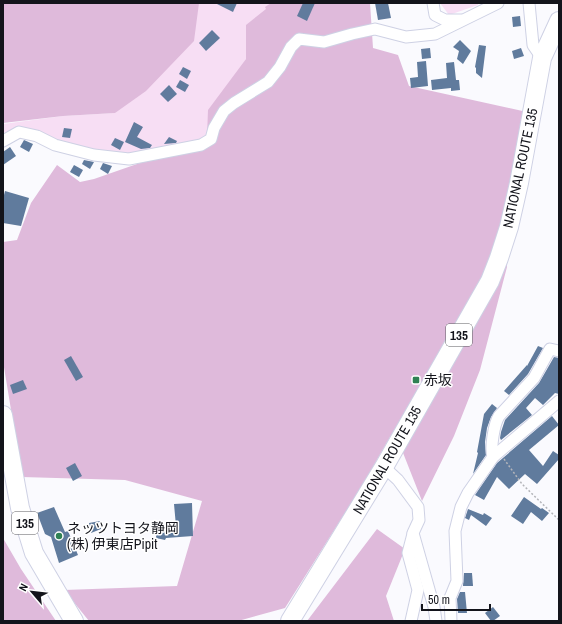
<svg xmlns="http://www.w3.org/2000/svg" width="562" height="624" viewBox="0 0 562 624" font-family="'Archivo Narrow','Noto Sans JP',sans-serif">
<rect width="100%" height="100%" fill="#fafafe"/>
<g fill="#f7def4">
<polygon points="199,3 273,3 246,29 246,59 207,137 174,146 134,154 81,151 12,130 3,133 3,124 63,116 115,113"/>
<polygon points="440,3 478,3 478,5 449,15"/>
</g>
<g fill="#dfbadb">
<polygon points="3,3 199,3 194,41 146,91 115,113 63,116 3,123"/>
<polygon points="271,3 370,3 373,48 398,55 409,86 527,112 508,201 507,267 480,370 454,436 422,501 394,430 362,486 285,608 238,621 89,621 64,590 177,586 202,501 125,480 22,477 3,361 3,242 17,240 31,203 57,165 80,182 94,179 180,149 207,136 208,110 246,59 246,25 266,9 265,7"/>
<polygon points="377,529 405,549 386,596 394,621 307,621"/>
<polygon points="3,538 21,569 56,621 3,621"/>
</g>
<g fill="#607b9d">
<polygon points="215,3 237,3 233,12"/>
<polygon points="303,3 315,3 307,21 297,16"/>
<polygon points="375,3 388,3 391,18 378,20"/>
<polygon points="520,16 521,26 513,27 512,17"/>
<polygon points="212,30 220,38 206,51 199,43"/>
<polygon points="460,40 471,51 463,64 457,59 459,51 453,47"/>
<polygon points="479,45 486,46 482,78 476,73 476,68 475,67"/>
<polygon points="430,48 431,58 422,59 421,49"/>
<polygon points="521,48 524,56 514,59 512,51"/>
<polygon points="426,61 428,86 411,88 410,78 418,77 417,62"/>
<polygon points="454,62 456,80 459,80 460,90 451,91 451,88 432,90 431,80 447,78 446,63"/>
<polygon points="183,67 191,71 187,79 179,74"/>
<polygon points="180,80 189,85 185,92 176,87"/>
<polygon points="169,85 177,94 168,102 160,94"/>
<polygon points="134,122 143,127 137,137 152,145 150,148 141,149 125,142"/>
<polygon points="64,128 72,129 70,138 62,137"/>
<polygon points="169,137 177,141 176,143 164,144"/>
<polygon points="115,138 124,142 120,150 111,145"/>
<polygon points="24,140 33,144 29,152 20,147"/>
<polygon points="10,147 16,156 3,165 3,152"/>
<polygon points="84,160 94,162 90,169 82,164"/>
<polygon points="103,163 112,166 108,174 100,169"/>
<polygon points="74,165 83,170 79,177 70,172"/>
<polygon points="5,191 29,198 21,226 3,223 3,199"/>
<polygon points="538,346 543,348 528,374 509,395 504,391 527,365 527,366"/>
<polygon points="71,356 83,377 76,381 64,360"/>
<polygon points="554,357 559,358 559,394 555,393 543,405 535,398 526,408 532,415 501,440 500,438 501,432 505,420 539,383"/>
<polygon points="23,380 27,389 13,394 10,385"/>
<polygon points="492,404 497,408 491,417 487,428 485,442 486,455 473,474 478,453 477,452 484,414"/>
<polygon points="552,416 559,425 529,450 543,466 553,451 559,455 559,459 537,484 525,474 509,489 497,477 484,500 475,495 497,463"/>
<polygon points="75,463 82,476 73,481 66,468"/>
<polygon points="524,497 541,509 542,508 549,513 542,521 531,512 523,524 511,516"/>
<polygon points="192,503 193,536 166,538 165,540 156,538 157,523 176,526 174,504"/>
<polygon points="54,507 65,532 68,531 78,555 59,563 51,537 45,534 37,513"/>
<polygon points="468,509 483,515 484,513 492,518 486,526 471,515 469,520 465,518"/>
<polygon points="100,521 101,529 91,533 89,523"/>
<polygon points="464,573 472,573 473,586 463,586"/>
<polygon points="460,592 465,592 467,613 458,613 457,599"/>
<polygon points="493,607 500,616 493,621 491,621 485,613"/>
</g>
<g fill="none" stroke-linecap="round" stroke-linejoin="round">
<g stroke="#ced1e4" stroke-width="13">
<g id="minor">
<polyline points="433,3 435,15 445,20 461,20"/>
<polyline points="529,3 533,45 542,58"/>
<polyline points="3,141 19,132 37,136 55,145 94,155 129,159 201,145 211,139 214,128 224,111 234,103 268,82 280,67 291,47 299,39 324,42 352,34 375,29 406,37 435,34 498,3"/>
<path d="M493,457C490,448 494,424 499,416L534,378L550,349L559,351"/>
<polyline points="384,467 398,480 418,507 419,520 413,533 434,607 436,621"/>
<polyline points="411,621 418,590 408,553 413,534"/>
<polyline points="451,621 450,598 457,581 455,531 461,507 468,493 493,457 559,401"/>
</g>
</g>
<g stroke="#ced1e4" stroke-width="20">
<g id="trunk">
<polyline points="3,415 20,508 34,553 74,621"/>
<polyline points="290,621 384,467 490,281 499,258 509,227 519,183 542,58 559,21"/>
</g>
</g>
<polyline stroke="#b4b5ba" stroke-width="1.5" stroke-dasharray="2 2" stroke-linecap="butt" points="504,459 522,484 559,520"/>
<use href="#minor" stroke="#fff" stroke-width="11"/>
<use href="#trunk" stroke="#fff" stroke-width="18"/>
</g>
<g fill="#2f8153" stroke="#fff" stroke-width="1.5">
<rect x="412" y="376" width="8" height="8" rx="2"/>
<circle cx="59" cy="536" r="4"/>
</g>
<g text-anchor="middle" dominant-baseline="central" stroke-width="3" stroke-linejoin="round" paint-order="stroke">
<g fill="#fff" stroke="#5a5a5f" stroke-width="1">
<rect x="446" y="324" width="26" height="22" rx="3"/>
<rect x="12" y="512" width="26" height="22" rx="3"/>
</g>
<g font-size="13" font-weight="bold" fill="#13141b">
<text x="459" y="335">135</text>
<text x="25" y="523">135</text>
</g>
<g font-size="14" fill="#13141b" stroke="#fff">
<text transform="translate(520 168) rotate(-78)">NATIONAL ROUTE 135</text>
<text transform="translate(387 460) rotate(-60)">NATIONAL ROUTE 135</text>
</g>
<g font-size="14" fill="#13141b" stroke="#fff" text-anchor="start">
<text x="424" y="380">赤坂</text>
<text x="67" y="528">ネッツトヨタ静岡<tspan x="67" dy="16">(株) 伊東店Pipit</tspan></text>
</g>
</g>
<rect width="562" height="624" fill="none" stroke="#13141b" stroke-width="8"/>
<g transform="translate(32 592) rotate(298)" stroke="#ffffff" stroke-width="3" paint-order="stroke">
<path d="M0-3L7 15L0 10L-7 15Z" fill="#13141b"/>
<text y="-6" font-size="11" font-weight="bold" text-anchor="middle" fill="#13141b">N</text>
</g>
<path d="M422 604v6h68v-6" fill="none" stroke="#13141b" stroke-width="2"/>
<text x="428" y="604" font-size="12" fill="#13141b" stroke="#ffffff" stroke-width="3" paint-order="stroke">50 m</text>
</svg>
